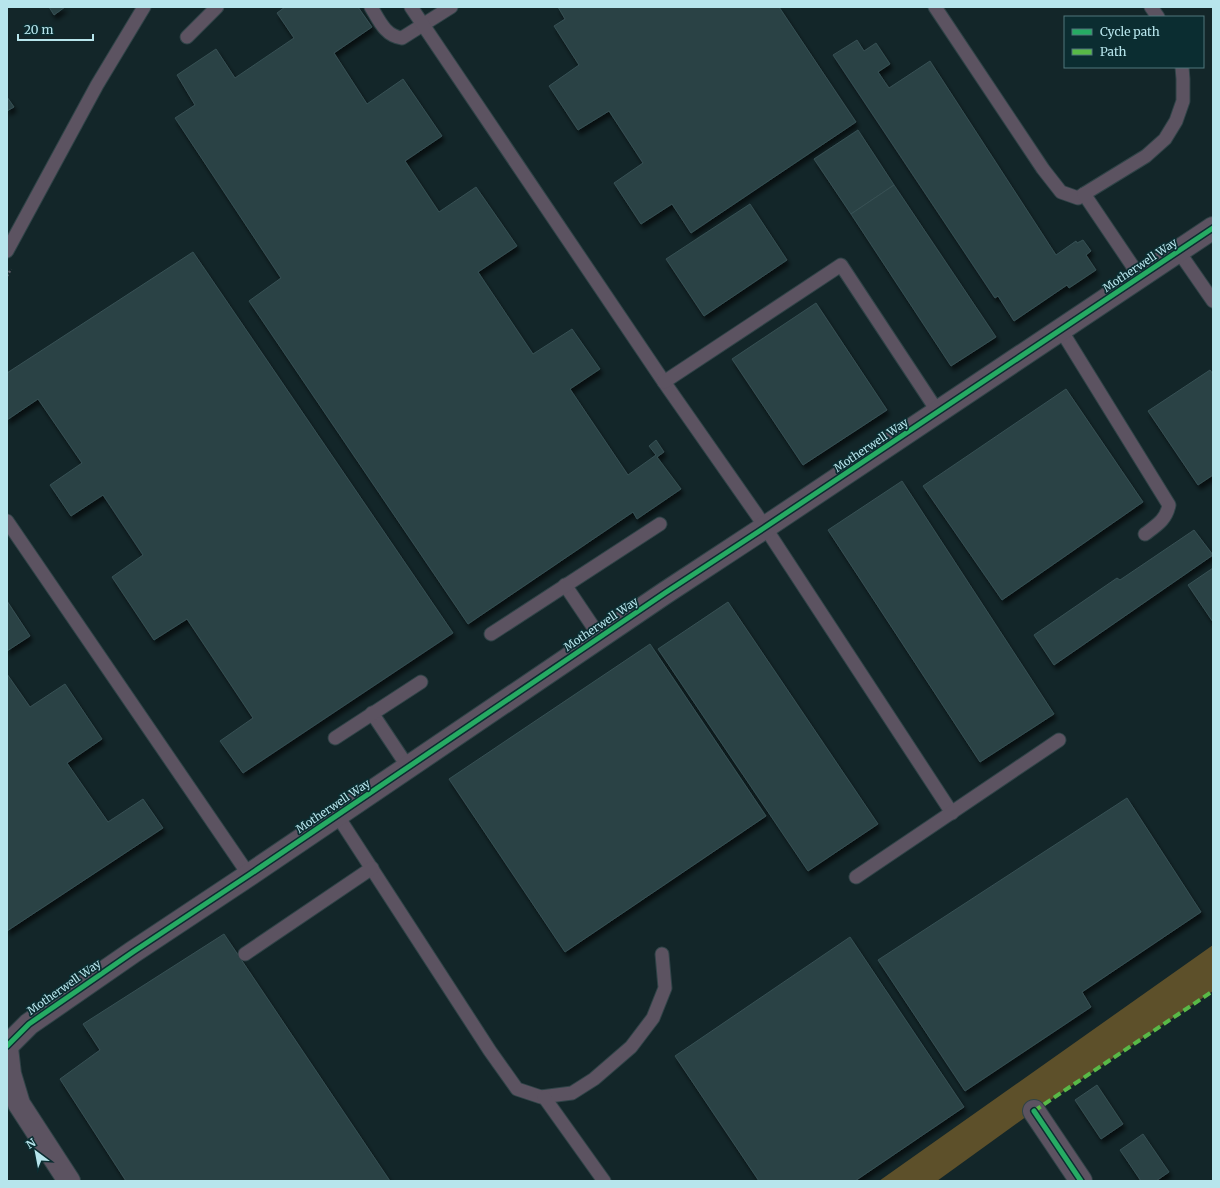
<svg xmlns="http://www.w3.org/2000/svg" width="1220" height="1188" viewBox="0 0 1220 1188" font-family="Merriweather,serif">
<defs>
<filter id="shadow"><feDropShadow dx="2.5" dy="4.5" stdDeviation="2" flood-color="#0009"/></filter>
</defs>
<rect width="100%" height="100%" fill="#132629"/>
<polygon fill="#5d502a" points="1213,945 1213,991 1034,1111 937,1181 879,1181"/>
<g fill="#2b4345" stroke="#375054" filter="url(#shadow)">
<polygon points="49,7 65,7 54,15"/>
<polygon points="285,7 358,7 372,27 334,53 367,104 403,79 442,136 405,161 439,212 476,187 517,246 478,272 533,354 572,329 600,369 570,389 628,475 656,455 649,446 656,440 664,452 657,457 681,489 637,519 633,512 468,624 249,301 281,278 175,118 195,105 177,75 216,49 235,78 294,38 277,13"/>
<polygon points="558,7 779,7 856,122 691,233 672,204 641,224 614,183 643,163 609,111 578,130 549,86 579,65 554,26 565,19"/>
<polygon points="857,40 864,51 876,43 890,64 878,72 889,88 930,61 1056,255 1076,241 1077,243 1083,240 1091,251 1086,255 1096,270 1069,288 1067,285 1014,321 998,296 995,298 833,55"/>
<polygon points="7,97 14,107 7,111"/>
<polygon points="858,130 894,185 851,214 814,159"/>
<polygon points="894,185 996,337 951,366 851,214"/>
<polygon points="750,204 787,260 704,316 666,259"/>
<polygon points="193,252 453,633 243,773 220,741 253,718 187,619 154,640 112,577 143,555 103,495 71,516 50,485 82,463 38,399 7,420 7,373"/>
<polygon points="816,303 887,410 803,465 732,359"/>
<polygon points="1210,370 1213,374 1213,475 1198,485 1148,411"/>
<polygon points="1066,389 1143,502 1002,600 923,486"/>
<polygon points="902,481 1054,714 980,762 828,530"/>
<polygon points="1194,530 1213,555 1054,665 1034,635 1117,578 1120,580"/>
<polygon points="1213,568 1213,622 1188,585"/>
<polygon points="7,601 30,636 7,651"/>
<polygon points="728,602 878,824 808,871 658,649"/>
<polygon points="650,644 766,816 565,952 449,779"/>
<polygon points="7,674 30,707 65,684 102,739 67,763 108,822 143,799 163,828 7,931"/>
<polygon points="1127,798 1201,912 1082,992 1091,1007 965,1091 878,960"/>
<polygon points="224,934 390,1181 126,1181 60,1079 100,1050 83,1024"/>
<polygon points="850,937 964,1107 855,1181 759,1181 675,1056"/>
<polygon points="1097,1085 1123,1124 1101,1139 1075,1100"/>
<polygon points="1143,1134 1169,1172 1156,1181 1141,1181 1120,1150"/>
</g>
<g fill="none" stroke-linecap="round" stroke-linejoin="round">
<g stroke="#2f4347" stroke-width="15">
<g id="service">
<path d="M371,7C379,20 385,36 402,38L451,7"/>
<polyline points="411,7 664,382 757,515 952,813"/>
<polyline points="935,7 1043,169 1061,192 1078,198 1084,194"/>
<polyline points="1151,7 1158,17"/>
<polyline points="187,37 217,7"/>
<polyline points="7,251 97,85 144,7"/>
<polyline points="1179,252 1213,301"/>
<polyline points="1140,277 1084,194 1146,156 1165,139 1176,121 1183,101 1183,79 1182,67"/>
<path d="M1061,330L1169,505C1166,520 1157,525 1145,534"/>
<polyline points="664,382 841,265 938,412"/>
<polyline points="7,521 249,875"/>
<polyline points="565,585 600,637"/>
<polyline points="491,634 660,524"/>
<polyline points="372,713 408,767"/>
<polyline points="335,738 421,682"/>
<polyline points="337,815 490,1051 517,1089 541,1097 572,1093 594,1079 631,1047 653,1018 665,988 662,954"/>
<polyline points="856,877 1059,740"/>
<polyline points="245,954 372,868"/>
<polyline points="544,1097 604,1181"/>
</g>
</g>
<g stroke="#2f4347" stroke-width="24">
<polyline id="minor" points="1034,1111 1081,1181"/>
</g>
<g stroke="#2f4347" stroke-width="24">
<g id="tertiary">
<polyline points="7,1046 29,1024 133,952 249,875 665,593 764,528 1213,228"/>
<polyline points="7,1048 10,1074 19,1104 69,1181"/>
</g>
</g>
<polyline stroke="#5a5862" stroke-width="2.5" stroke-dasharray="2 2" stroke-linecap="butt" points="7,276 11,269"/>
<use href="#service" stroke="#5c5361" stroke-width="13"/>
<use href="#minor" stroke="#5c5361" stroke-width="22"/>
<use href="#tertiary" stroke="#5c5361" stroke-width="22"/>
<polyline stroke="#58b947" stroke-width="4" stroke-dasharray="8 4" stroke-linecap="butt" points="1034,1111 1213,991"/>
<g stroke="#0b2d31" stroke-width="8">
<g id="cycleway">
<polyline points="7,1046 29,1024 133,952 249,875 665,593 764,528 1213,228"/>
<polyline points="1034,1111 1081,1181"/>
</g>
</g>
<use href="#cycleway" stroke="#26ab63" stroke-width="5"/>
</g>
<g text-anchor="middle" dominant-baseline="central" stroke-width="3.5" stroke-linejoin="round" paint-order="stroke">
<g font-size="11" fill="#b7e5ec" stroke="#0b2d31">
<text transform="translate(1140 265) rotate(-34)">Motherwell Way</text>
<text transform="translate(871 445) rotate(-34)">Motherwell Way</text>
<text transform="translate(601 624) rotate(-34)">Motherwell Way</text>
<text transform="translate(333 806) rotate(-34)">Motherwell Way</text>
<text transform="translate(64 987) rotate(-35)">Motherwell Way</text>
</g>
</g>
<rect width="1220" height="1188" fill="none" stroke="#b7e5ec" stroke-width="16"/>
<rect x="1064" y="16" width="140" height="52" fill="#0b2d31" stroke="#50777c"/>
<rect x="1072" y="29" width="20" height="6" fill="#26ab63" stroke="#50777c"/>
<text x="1100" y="36" font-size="12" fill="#b7e5ec">Cycle path</text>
<rect x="1072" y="49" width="20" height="6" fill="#58b947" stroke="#50777c"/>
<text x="1100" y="56" font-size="12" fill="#b7e5ec">Path</text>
<g transform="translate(36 1152) rotate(328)" stroke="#0b2d31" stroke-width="3" paint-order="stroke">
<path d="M0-3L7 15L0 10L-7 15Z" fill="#b7e5ec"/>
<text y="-6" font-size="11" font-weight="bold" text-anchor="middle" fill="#b7e5ec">N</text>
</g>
<path d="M18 34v6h75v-6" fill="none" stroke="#b7e5ec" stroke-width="2"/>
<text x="24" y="34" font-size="12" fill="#b7e5ec" stroke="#0b2d31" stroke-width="3" paint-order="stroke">20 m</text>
</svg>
